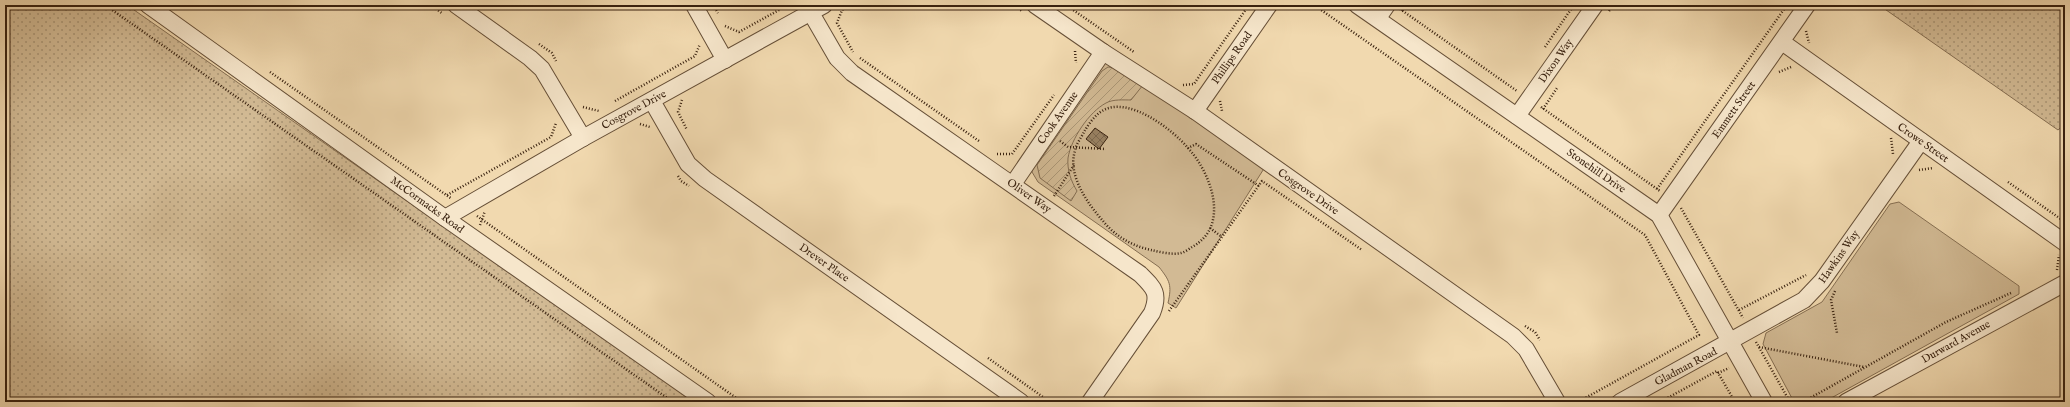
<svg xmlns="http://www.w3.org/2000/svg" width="2070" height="407" viewBox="0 0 2070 407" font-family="'IM FELL English',serif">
<defs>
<pattern id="grass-dots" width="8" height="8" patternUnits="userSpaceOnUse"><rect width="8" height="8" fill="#d2ba94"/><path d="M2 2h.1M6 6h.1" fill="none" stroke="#ab9777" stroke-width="1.8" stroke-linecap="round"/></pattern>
<pattern id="garden-furrows" width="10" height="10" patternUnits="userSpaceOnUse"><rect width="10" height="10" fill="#d2ba94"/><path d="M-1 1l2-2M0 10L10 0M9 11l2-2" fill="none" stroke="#ab9777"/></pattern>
<pattern id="building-cross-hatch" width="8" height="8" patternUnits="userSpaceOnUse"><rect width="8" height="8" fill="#988162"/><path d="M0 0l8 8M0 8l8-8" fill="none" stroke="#7d694f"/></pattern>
</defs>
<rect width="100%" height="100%" fill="#f1d9af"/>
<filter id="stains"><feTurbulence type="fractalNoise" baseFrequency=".005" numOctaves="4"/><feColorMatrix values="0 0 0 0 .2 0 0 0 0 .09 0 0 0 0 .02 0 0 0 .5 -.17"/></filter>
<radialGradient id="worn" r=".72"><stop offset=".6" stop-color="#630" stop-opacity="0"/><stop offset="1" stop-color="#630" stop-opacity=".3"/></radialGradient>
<g fill="url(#grass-dots)" stroke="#856e52">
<polygon points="5,5 127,5 694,402 5,402"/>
<polygon points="1879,5 2065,5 2065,124 2058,130"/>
</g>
<g fill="#d2ba94" stroke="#856e52">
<path d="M1108,62L1265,167L1176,308L1168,303C1172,285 1170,281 1159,267L1038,182L1032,172V166L1098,68Z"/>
<polygon points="1899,202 2019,286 2019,294 1824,402 1794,402 1763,344 1766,333 1822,302 1890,204"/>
</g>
<path fill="url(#garden-furrows)" stroke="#856e52" d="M1108,67L1117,68L1143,85L1131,100C1124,100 1113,99 1106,103C1089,112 1071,139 1068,158C1067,170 1071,181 1077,191L1071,201L1040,178L1037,165L1102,71Z"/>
<polygon fill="url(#building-cross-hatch)" stroke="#38210f" points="1095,128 1108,137 1099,149 1086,139"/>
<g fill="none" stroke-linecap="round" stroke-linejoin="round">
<g stroke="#664f37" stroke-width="18">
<g id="minor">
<polyline points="148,5 445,218 708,402"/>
<polyline points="456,5 530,58 542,69 583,138"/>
<polyline points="694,5 725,60"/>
<polyline points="1035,5 1103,52 1195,111 1513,336 1526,349 1557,402"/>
<polyline points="1357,5 1659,215 1764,402"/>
<path d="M811,13L837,58L852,73L1140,274C1154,288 1160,293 1152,313L1090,402"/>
<polyline points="1378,18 1387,5"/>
<polyline points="1782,42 2065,243"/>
<polyline points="652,101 688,164 705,179 1021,402"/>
<polyline points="1195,111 1269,5"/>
<polyline points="1517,116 1595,5"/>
<polyline points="1013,184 1103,52"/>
<polyline points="1659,215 1807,5"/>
<polyline points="445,218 583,138 824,5"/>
<polyline points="1620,402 1804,300 1822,281 1921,141"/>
<polyline points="1846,402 2065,283"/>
</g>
</g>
<g stroke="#38210f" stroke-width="2.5" stroke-dasharray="1 2" stroke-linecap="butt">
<polyline points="105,5 673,402"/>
<polyline points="431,5 443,14"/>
<polyline points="713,5 718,13"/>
<polyline points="851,5 842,10 837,23 853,52"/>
<polyline points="1013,5 1022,11"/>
<polyline points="1066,5 1134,52"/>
<polyline points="1314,5 1645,235 1699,335 1578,402"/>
<polyline points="1400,9 1517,91"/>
<polyline points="1402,11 1406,5"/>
<polyline points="1609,11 1613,5"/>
<polyline points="725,26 739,32 788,5"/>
<polyline points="1806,31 1809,43"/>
<polyline points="539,44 552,53 556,61"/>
<polyline points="1545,47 1574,5"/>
<polyline points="1075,51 1076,63"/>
<polyline points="860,58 979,141"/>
<polyline points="270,72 452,199"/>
<polyline points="1779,72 1791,67"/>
<polyline points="1198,78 1249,5"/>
<polyline points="1183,85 1194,84 1198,78"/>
<polyline points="682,100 678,112 687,130"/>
<polyline points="615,101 695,56 700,44"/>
<polyline points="1220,101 1222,111"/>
<polyline points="583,107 599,111"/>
<polyline points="1541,107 1660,191"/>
<polyline points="1543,109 1557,88"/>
<polyline points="640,124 650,127"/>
<polyline points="1891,138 1893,154"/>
<polyline points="1060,141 1068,147 1106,149"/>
<path d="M1188,148C1211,173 1231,226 1192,247C1189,249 1185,252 1181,253C1172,255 1160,252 1151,250C1132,246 1115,236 1103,221C1088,204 1067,175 1075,151C1076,144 1081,138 1084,132C1088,125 1094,116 1102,111C1128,95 1172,129 1188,148L1196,144L1259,186"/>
<polyline points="997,154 1012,154 1054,95"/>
<polyline points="1919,170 1933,168"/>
<polyline points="678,176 681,181 689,186"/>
<polyline points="2008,182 2065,222"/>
<polyline points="1657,189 1787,5"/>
<polyline points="447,195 551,137 556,123"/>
<polyline points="1054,196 1074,165"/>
<polyline points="1681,208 1743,318"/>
<polyline points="477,216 742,402"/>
<polyline points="480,225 485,211"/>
<polyline points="1210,228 1222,237"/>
<polyline points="2057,270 2059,255"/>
<polyline points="1835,291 1831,300 1837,333"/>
<polyline points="1739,310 1806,275"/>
<polyline points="1169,311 1262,181 1362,250"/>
<polyline points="1525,326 1535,332 1540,340"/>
<polyline points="1756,342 1790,402"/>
<polyline points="1759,347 1864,367"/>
<polyline points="988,358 1050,402"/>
<polyline points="1718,373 1729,368"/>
<polyline points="1071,402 1073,398 1075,399"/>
<polyline points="1660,402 1717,371 1735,402"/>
<polyline points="1803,402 1946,322 2011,293"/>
</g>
<use href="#minor" stroke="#f6e6cb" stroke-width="16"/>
</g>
<g text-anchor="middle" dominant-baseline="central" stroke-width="3" stroke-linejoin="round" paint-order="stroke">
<g font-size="11" fill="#38210f" stroke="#f6e6cb">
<text transform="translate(1232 58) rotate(-55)">Phillips Road</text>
<text transform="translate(1556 61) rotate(-55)">Dixon Way</text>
<text transform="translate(634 110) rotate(-28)">Cosgrove Drive</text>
<text transform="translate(1734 110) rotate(-55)">Emmett Street</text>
<text transform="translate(1058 118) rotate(-55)">Cook Avenue</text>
<text transform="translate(1923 143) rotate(35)">Crowe Street</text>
<text transform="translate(1596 171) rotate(35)">Stonehill Drive</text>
<text transform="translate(1308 192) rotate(35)">Cosgrove Drive</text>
<text transform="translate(1029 196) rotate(35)">Oliver Way</text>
<text transform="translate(427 205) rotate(36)">McCormacks Road</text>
<text transform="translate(1839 257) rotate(-55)">Hawkins Way</text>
<text transform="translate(824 263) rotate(35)">Drever Place</text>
<text transform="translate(1956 342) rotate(-29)">Durward Avenue</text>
<text transform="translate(1686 367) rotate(-28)">Gladman Road</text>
</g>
</g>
<rect width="2070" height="407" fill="none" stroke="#f1d9af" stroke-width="20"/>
<rect x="6" y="6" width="2058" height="395" fill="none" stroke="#38210f" stroke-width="2"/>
<rect x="10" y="10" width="2050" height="387" fill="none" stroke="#38210f"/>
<rect width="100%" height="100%" filter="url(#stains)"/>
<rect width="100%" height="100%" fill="url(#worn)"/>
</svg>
